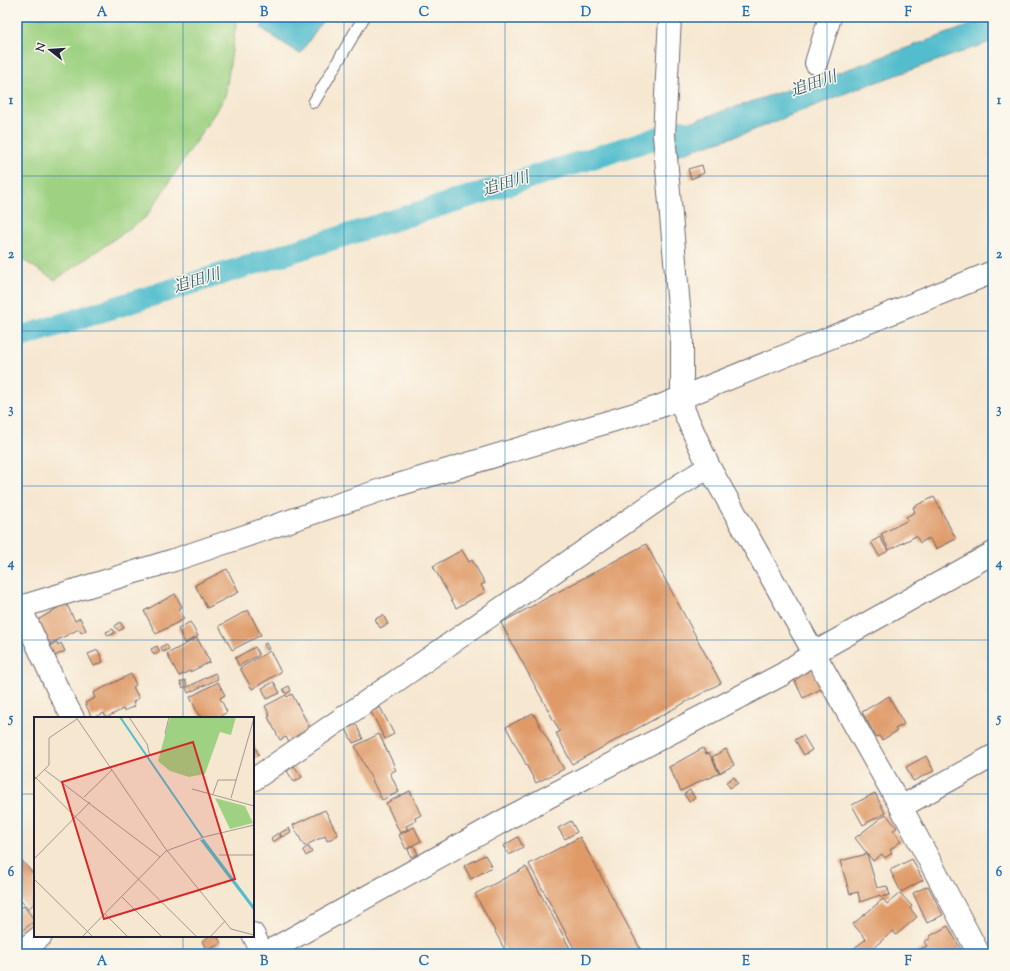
<svg xmlns="http://www.w3.org/2000/svg" width="1010" height="971" viewBox="0 0 1010 971" font-family="'Sorts Mill Goudy','Noto Serif JP',serif">
<rect width="100%" height="100%" fill="#fbf7ec"/>
<filter id="ink" filterUnits="userSpaceOnUse"><feTurbulence type="fractalNoise" baseFrequency=".025" numOctaves="2"/><feDisplacementMap in="SourceGraphic" scale="8" xChannelSelector="R" yChannelSelector="G"/><feConvolveMatrix kernelMatrix="1 2 1 2 8 2 1 2 1" color-interpolation-filters="sRGB"/></filter>
<filter id="wash" filterUnits="userSpaceOnUse"><feTurbulence type="fractalNoise" baseFrequency=".012" numOctaves="4" result="noise"/><feDisplacementMap in="SourceGraphic" scale="16" xChannelSelector="R" yChannelSelector="G"/><feGaussianBlur stdDeviation="0.9" result="paint"/><feColorMatrix in="noise" values="0 0 0 0 0 0 0 0 0 0 0 0 0 0 0 0 0 1.4 0 .05"/><feComposite in="paint" operator="in"/></filter>
<g filter="url(#wash)">
<rect width="100%" height="100%" fill="#f6e7d0"/>
<polygon fill="#9ed282" stroke="#607a5e" points="17,17 237,17 225,97 146,217 55,280 17,256"/>
<g fill="#52bdcd" stroke="#3a7084">
<polygon points="268,17 325,17 300,54 261,28"/>
<polygon points="993,17 993,41 851,91 749,132 676,155 675,127 829,76"/>
</g>
<g fill="none" stroke-linecap="round" stroke-linejoin="round">
<polyline stroke="#52bdcd" stroke-width="22" points="17,338 682,130"/>
</g>
<g id="blocks">
<g fill="#df9a67">
<polygon points="702,165 704,173 691,179 688,169"/>
<polygon points="934,497 956,539 936,549 929,538 920,543 916,536 889,550 881,534 908,520 906,517 915,512 913,507"/>
<polygon points="880,537 888,551 879,556 871,542"/>
<polygon points="646,544 721,683 572,764 556,733 560,732 501,623"/>
<polygon points="462,550 469,562 472,560 485,583 481,585 485,592 456,608 433,566"/>
<polygon points="227,569 239,592 207,608 195,585"/>
<polygon points="175,594 182,607 179,609 184,619 156,634 144,611"/>
<polygon points="66,603 75,621 80,618 86,630 81,633 79,629 48,645 36,621"/>
<polygon points="248,610 261,635 232,650 219,626"/>
<polygon points="383,615 388,624 380,628 375,619"/>
<polygon points="120,622 124,628 119,631 115,626"/>
<polygon points="190,622 198,636 185,643 178,629"/>
<polygon points="113,629 115,633 108,636 106,632"/>
<polygon points="197,638 210,662 190,672 190,671 179,676 167,654"/>
<polygon points="57,642 58,645 61,643 65,651 53,657 48,647"/>
<polygon points="266,643 269,649 267,650 264,644"/>
<polygon points="166,644 169,649 163,652 161,647"/>
<polygon points="157,646 160,652 154,655 151,649"/>
<polygon points="255,647 259,655 239,666 235,658"/>
<polygon points="98,650 103,662 94,666 88,654"/>
<polygon points="270,651 281,672 252,689 240,668"/>
<polygon points="811,668 821,689 803,698 793,677"/>
<polygon points="215,673 218,679 188,693 186,688"/>
<polygon points="131,674 136,685 133,687 139,698 133,702 135,706 124,711 123,709 106,718 104,713 92,718 85,703 95,698 93,693"/>
<polygon points="185,680 187,686 183,688 180,682"/>
<polygon points="218,682 225,695 220,698 227,712 221,716 223,718 203,718 201,715 199,716 190,697"/>
<polygon points="274,682 280,693 267,699 262,688"/>
<polygon points="289,686 291,691 286,694 283,689"/>
<polygon points="292,694 310,728 302,732 304,734 289,742 286,737 280,740 268,717 270,716 265,706 286,695 287,697"/>
<polygon points="889,696 904,724 895,729 897,731 882,740 879,736 876,737 862,712"/>
<polygon points="380,707 394,734 385,739 371,712"/>
<polygon points="533,713 564,769 536,783 506,727"/>
<polygon points="356,724 363,739 353,743 346,729"/>
<polygon points="379,734 394,765 393,765 396,770 390,773 399,792 382,800 355,746"/>
<polygon points="803,735 812,750 804,755 795,740"/>
<polygon points="253,743 259,755 253,758"/>
<polygon points="703,748 706,754 709,753 719,773 708,779 708,777 681,791 669,767"/>
<polygon points="726,749 734,765 720,773 712,757"/>
<polygon points="926,756 934,771 913,781 906,767"/>
<polygon points="294,766 302,777 294,782 287,771"/>
<polygon points="734,777 738,783 730,788 726,782"/>
<polygon points="690,790 695,798 689,802 684,794"/>
<polygon points="410,791 421,815 415,818 416,821 406,826 408,829 400,833 386,803"/>
<polygon points="875,793 885,813 863,825 852,805"/>
<polygon points="325,810 338,835 327,841 325,836 304,846 293,825"/>
<polygon points="886,814 897,828 893,830 901,841 890,850 892,853 885,858 882,854 873,861 855,838"/>
<polygon points="571,821 577,832 565,839 558,828"/>
<polygon points="414,827 421,841 406,849 399,835"/>
<polygon points="289,828 291,832 282,837 280,833"/>
<polygon points="278,833 281,837 273,842 271,838"/>
<polygon points="518,837 523,847 509,855 503,846"/>
<polygon points="580,837 643,954 577,954 529,864"/>
<polygon points="308,846 312,852 306,856 303,850"/>
<polygon points="414,846 418,854 411,857 408,849"/>
<polygon points="867,854 877,888 887,886 890,895 881,897 880,895 860,902 858,892 850,894 840,861"/>
<polygon points="17,855 35,876 35,903 28,909 17,896"/>
<polygon points="485,855 492,867 471,879 464,866"/>
<polygon points="912,859 923,880 901,892 890,870"/>
<polygon points="526,867 573,954 507,954 475,894"/>
<polygon points="928,886 943,915 927,923 913,893"/>
<polygon points="900,893 912,906 910,908 917,917 896,935 893,931 873,948 878,954 851,954 855,951 853,949 866,939 853,924 883,899 887,904"/>
<polygon points="24,906 35,921 17,934 17,910"/>
<polygon points="948,926 963,953 911,954 927,946 924,942 931,938 930,936"/>
<polygon points="210,936 217,936 221,943 207,951 202,941"/>
</g>
</g>
</g>
<g filter="url(#ink)">
<use href="#blocks" fill-opacity="0" stroke="#6c676f" stroke-width="1"/>
<g fill="none" stroke-linecap="round" stroke-linejoin="round">
<g stroke="#6c676f" stroke-width="13">
<polyline id="lane" points="314,102 364,17"/>
</g>
<g stroke="#6c676f" stroke-width="24">
<g id="street">
<polyline points="670,17 664,135 682,341 682,397 684,411 709,467 901,807 979,954"/>
<polyline points="816,63 830,17"/>
<polyline points="20,607 58,690 73,718"/>
<polyline points="17,608 174,560 381,490 658,407 993,272"/>
<polyline points="253,780 678,486 709,467"/>
<polyline points="901,807 993,756"/>
<polyline points="253,934 263,954"/>
<polyline points="18,954 41,936"/>
<polyline points="264,954 512,816 783,674 814,653 993,553"/>
</g>
</g>
<use href="#lane" stroke="#fff" stroke-width="11"/>
<use href="#street" stroke="#fff" stroke-width="22"/>
</g>
</g>
<path fill="none" stroke="#1f6fb2" stroke-width="1" stroke-opacity="0.55" d="M183,17V718M344,17V954M505,17V954M666,17V954M827,17V954M17,176H993M17,331H993M17,486H993M17,640H993M17,794H35M253,794H993M183,936V954"/>
<g text-anchor="middle" dominant-baseline="central" stroke-width="3" stroke-linejoin="round" paint-order="stroke">
<g font-size="16" font-style="italic" fill="#33586e" stroke="#fbf7ec">
<text transform="translate(814 85) rotate(-19)">追田川</text>
<text transform="translate(506 185) rotate(-17)">追田川</text>
<text transform="translate(197 282) rotate(-17)">追田川</text>
</g>
</g>
<g transform="translate(34 717)">
<rect width="220" height="220" fill="#f6e7d0"/>
<path d="M136,0H202L197,18L186,15L171,57L155,60L136,54L124,44ZM181,81L211,89L219,106L196,112Z" fill="#9ed282"/>
<path d="M170,122L220,189V194L166,123Z" fill="#52bdcd"/>
<path fill="none" stroke="#52bdcd" stroke-width="2" d="M86,0L169,121"/>
<path fill="none" stroke="#a19894" stroke-width="1" d="M42,0L131,131L197,212L220,218M95,0L113,27L116,39M131,17L135,0M11,53L126,140M0,59L163,220M0,63L15,48V21L43,2M158,72L220,89M179,77L184,63H202M50,80L78,53M197,81L220,1M185,138H220M0,142L56,85M0,162L59,220M88,180L128,220M71,197L94,220M48,220L132,134L170,120L220,108M176,220L191,204"/>
<path fill="#d62828" fill-opacity="0.15" stroke="#d62828" stroke-width="2" d="M159,25L201,162L70,202L28,65Z"/>
<rect width="220" height="220" fill="none" stroke="#22223b" stroke-width="2"/>
</g>
<rect width="1010" height="971" fill="none" stroke="#fbf7ec" stroke-width="44"/>
<g transform="translate(50 50) rotate(287)" stroke="#fbf7ec" stroke-width="3" paint-order="stroke">
<path d="M0-3L7 15L0 10L-7 15Z" fill="#22223b"/>
<text y="-6" font-size="11" font-weight="bold" text-anchor="middle" fill="#22223b">N</text>
</g>
<rect x="22" y="22" width="966" height="927" fill="none" stroke="#1f6fb2" stroke-width="1.5"/>
<g font-size="13" text-anchor="middle" font-weight="bold" fill="#1f6fb2">
<text x="102" y="16">A</text>
<text x="264" y="16">B</text>
<text x="424" y="16">C</text>
<text x="586" y="16">D</text>
<text x="746" y="16">E</text>
<text x="908" y="16">F</text>
<text x="11" y="104">1</text>
<text x="999" y="104">1</text>
<text x="11" y="258">2</text>
<text x="999" y="258">2</text>
<text x="11" y="413">3</text>
<text x="999" y="413">3</text>
<text x="11" y="567">4</text>
<text x="999" y="567">4</text>
<text x="11" y="722">5</text>
<text x="999" y="722">5</text>
<text x="11" y="876">6</text>
<text x="999" y="876">6</text>
<text x="102" y="965">A</text>
<text x="264" y="965">B</text>
<text x="424" y="965">C</text>
<text x="586" y="965">D</text>
<text x="746" y="965">E</text>
<text x="908" y="965">F</text>
</g>
</svg>
